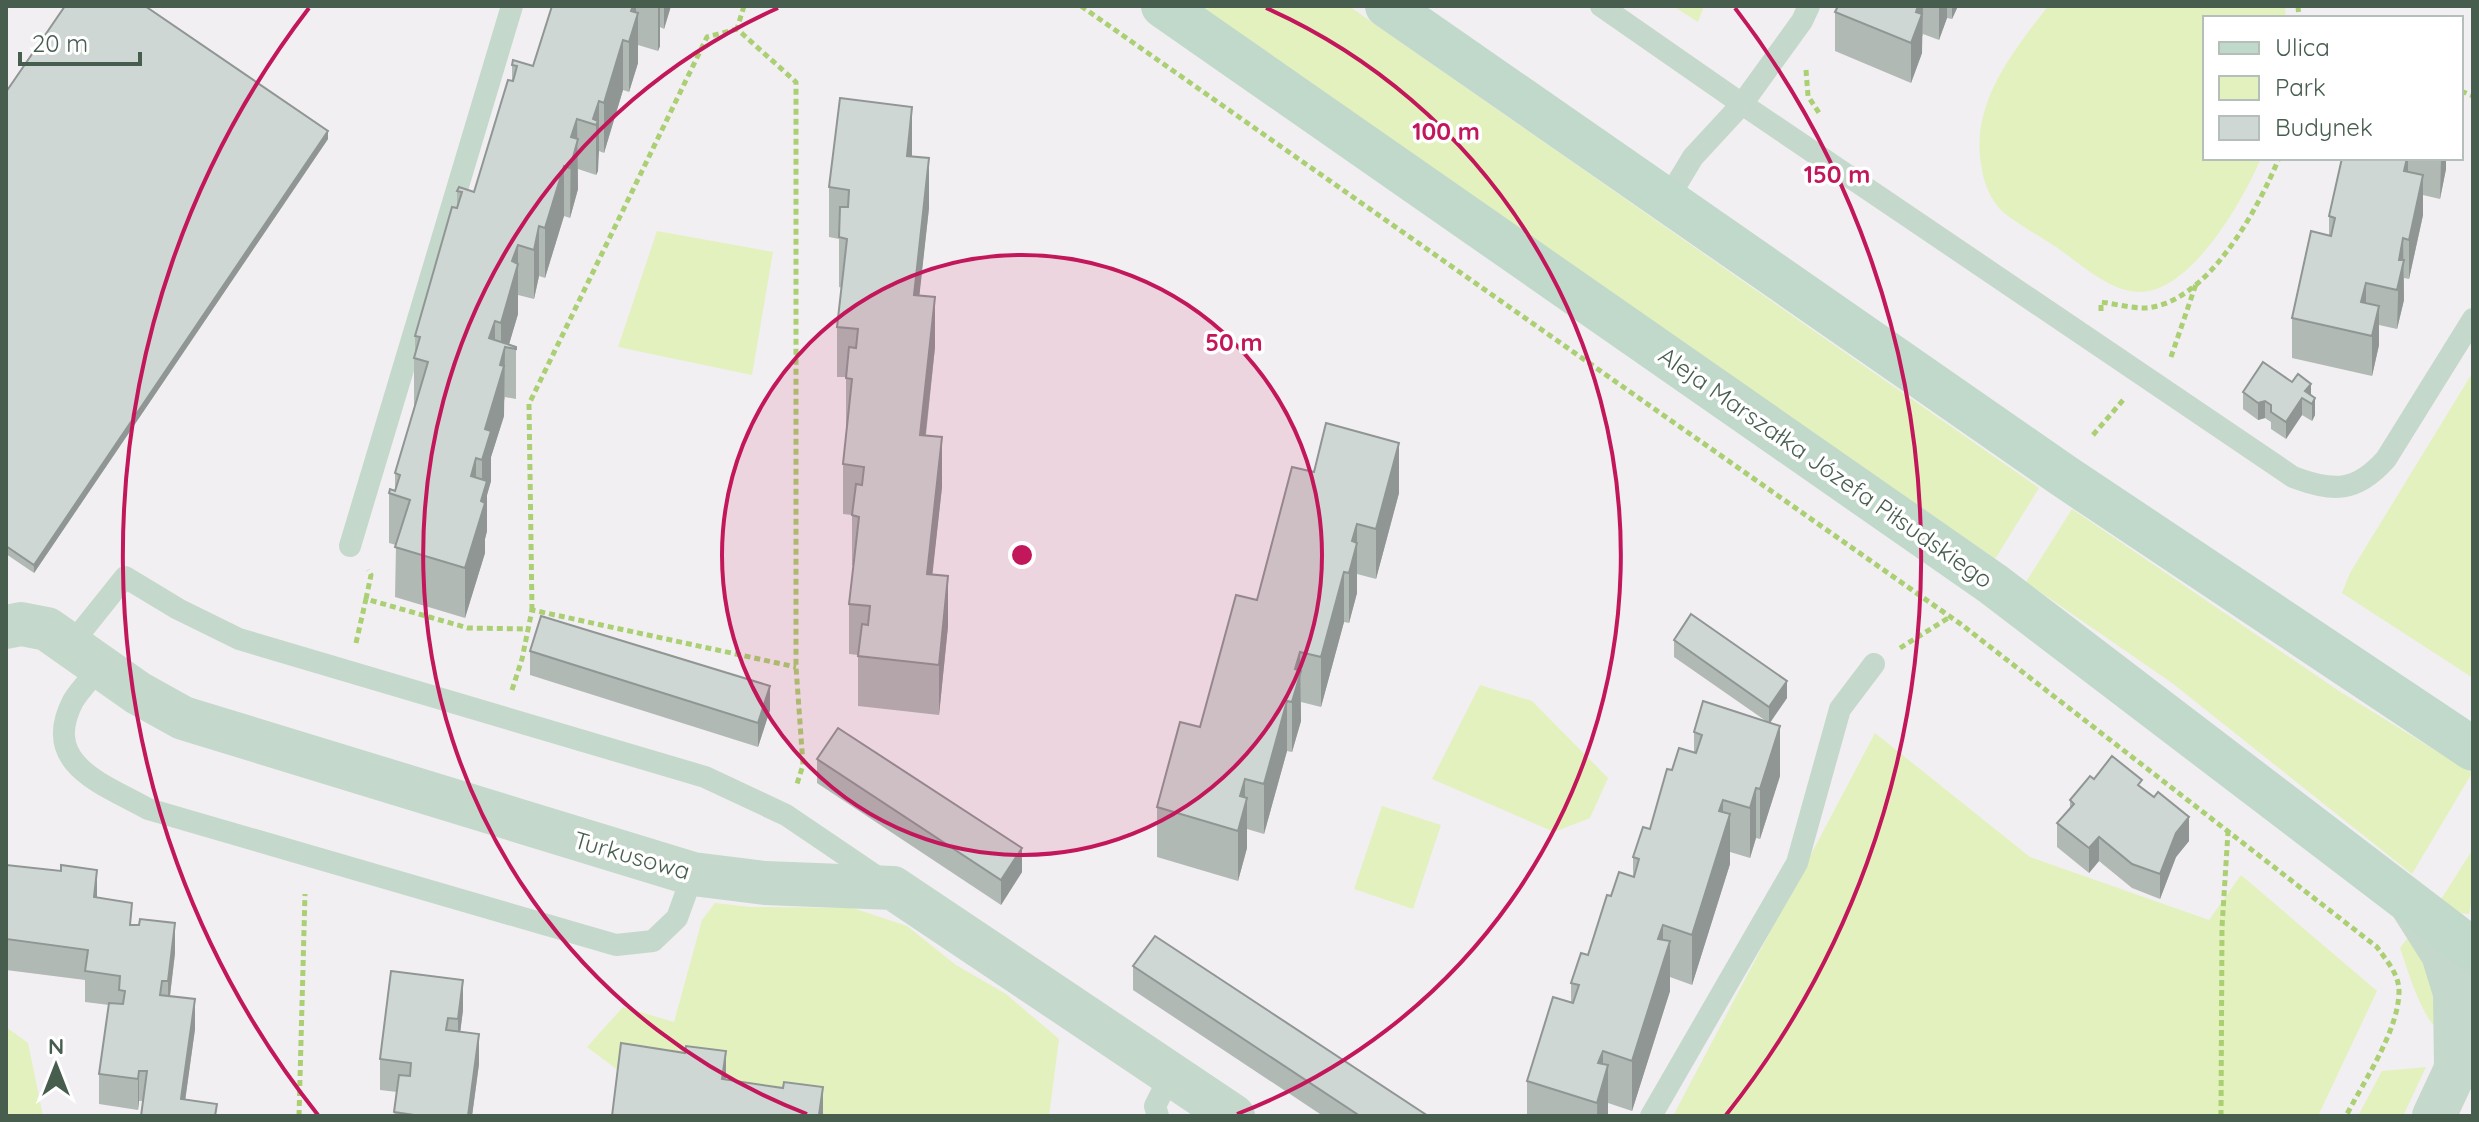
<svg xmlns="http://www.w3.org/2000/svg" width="2479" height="1122" viewBox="0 0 2479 1122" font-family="Quicksand,sans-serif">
<rect width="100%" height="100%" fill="#f2eff2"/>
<g fill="#e2f1bd">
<polygon points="1198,6 1349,6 2039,488 1995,559"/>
<polygon points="1673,6 1704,6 1698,22"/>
<path d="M2048,6H2285L2286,18H2205V158H2261C2244,199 2191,293 2139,292C2109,291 2082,265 2059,249C2043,238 2011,221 1999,208C1988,195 1983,179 1981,164C1971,102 2013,52 2048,6Z"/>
<polygon points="657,231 773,252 752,375 618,347"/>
<polygon points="2473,372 2473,678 2342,593 2350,573"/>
<polygon points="2072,509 2339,691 2472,773 2412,874 2172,683 2026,582"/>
<polygon points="1480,685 1532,701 1608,778 1590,818 1554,832 1432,779"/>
<polygon points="1875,733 2030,857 2209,920 2241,875 2377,991 2318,1116 1673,1116"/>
<polygon points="1382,806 1441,825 1413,909 1354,889"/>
<polygon points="2473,849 2473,895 2469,914 2458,913 2440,901"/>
<polygon points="715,903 750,907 853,908 907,926 956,965 1006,994 1059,1039 1049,1116 679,1116 587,1047 623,1007 674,1022 702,920"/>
<path d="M2407,939C2444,967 2437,991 2442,1034C2421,1018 2409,973 2400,948Z"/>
<polygon points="6,1027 28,1043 43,1116 6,1116"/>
<polygon points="2426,1067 2403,1116 2358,1116 2382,1071"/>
</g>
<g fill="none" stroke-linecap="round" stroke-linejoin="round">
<g stroke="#abd073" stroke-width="5" stroke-dasharray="6 4" stroke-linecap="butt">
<polyline points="744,6 737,29 796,82 796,667 803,765 796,787"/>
<path d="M1081,6L1962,625L2377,947C2386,960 2399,974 2399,991C2399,1030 2364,1081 2346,1116"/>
<polyline points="2298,6 2299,18"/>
<polyline points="1806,70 1808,96 1821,116"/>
<polyline points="2461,91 2473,96"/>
<path d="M2101,311V302C2115,304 2131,308 2144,308C2207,305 2258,209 2279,158"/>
<polyline points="2171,357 2196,284"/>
<polyline points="2093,435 2124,399"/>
<polyline points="366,599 371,575 368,570"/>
<polyline points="532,610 529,404 707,37 737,29"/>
<polyline points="356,643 366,599 468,628 528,629"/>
<polyline points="1900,648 1950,617"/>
<polyline points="512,690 522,659 532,610 796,667"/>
<polyline points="299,1116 305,894"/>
<polyline points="2221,1116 2222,927 2228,832"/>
</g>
<g stroke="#c5d8cc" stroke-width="22">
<polyline points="1601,6 1742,104 1802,21 1809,6"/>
<path d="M1667,200L1693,157L1742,104L2293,477C2333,492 2356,493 2386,459L2473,319"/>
<polyline points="350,546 512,6"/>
<polyline points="69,647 125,577 178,609 239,639 705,777 786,815 882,880"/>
<path d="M100,667C92,678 80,689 73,701C40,765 104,784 148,809L616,945L653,941L677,918L693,874"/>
<polyline points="1158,1116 1155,1106 1171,1074"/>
<polyline points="1651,1116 1797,863 1840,709 1874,664"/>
</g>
<polyline stroke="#c5d8cc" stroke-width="44" points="6,627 21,624 47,629 138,693 183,718 693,874 765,883 893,888 1233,1116"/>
<g stroke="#c5d8cc" stroke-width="44">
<polyline points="2412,905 2443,954 2455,993 2456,1067"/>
<polyline points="2434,1116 2468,1043"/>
</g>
<g stroke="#c1d9cb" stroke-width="44">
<polyline points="1163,6 1993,584 2473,950"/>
<polyline points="1387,6 2064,476 2473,749"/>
</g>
</g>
<g fill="#b1b9b5">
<polygon points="552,6 671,6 664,29 660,27 660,46 658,51 638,45 638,63 629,92 623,90 604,153 599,151 598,154 598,171 596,175 578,169 578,189 570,218 564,216 545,278 539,276 534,299 518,295 518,314 509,344 516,347 516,399 505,397 504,401 504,416 491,457 491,481 487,495 487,531 485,539 485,553 465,618 395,597 396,545 389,543 389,493 395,489 395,473 414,408 414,358 415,353 415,336 457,208 457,191 474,192 512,81 512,65 533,66"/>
<polygon points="1838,6 1958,6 1952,19 1947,18 1939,40 1923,34 1922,37 1922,53 1911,83 1835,51 1835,12"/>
<polygon points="6,92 328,139 34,573 6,554"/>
<polygon points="912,156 929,208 919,295 935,347 926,435 942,487 932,574 948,626 939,715 858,706 858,655 849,654 849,604 854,566 852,565 852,515 843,514 843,464 847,428 846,428 846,377 837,377 837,327 842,288 839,287 839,239 829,237 829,187"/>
<polygon points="2342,158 2446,158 2446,169 2440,199 2423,195 2423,215 2409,279 2404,278 2404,300 2397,329 2379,325 2379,345 2372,376 2292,358 2292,318 2329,235 2329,216"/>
<polygon points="2243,392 2311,395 2315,415 2312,421 2302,415 2286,439 2271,429 2271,422 2265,418 2258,420 2243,409"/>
<polygon points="1292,467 1399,493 1376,579 1357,574 1357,593 1349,623 1344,622 1321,707 1301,702 1301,721 1292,752 1287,751 1264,834 1247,829 1247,848 1238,881 1157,857 1157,807 1200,727 1257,600"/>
<polygon points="1674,640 1787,698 1770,723 1780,776 1760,839 1756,838 1750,858 1730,852 1730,864 1692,985 1670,977 1670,991 1632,1111 1608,1103 1608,1116 1527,1116 1527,1081 1571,1002 1571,983 1588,955 1611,896 1633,877 1633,857 1650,829 1672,770 1694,753 1694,732 1766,721 1674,657"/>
<polygon points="530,651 770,710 758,747 530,675"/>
<polygon points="817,759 1022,872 1001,905 817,783"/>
<polygon points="2094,779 2142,788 2189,841 2176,857 2160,899 2132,888 2099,861 2089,873 2057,847 2057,823 2070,808 2070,800"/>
<polygon points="6,865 97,898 132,925 175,953 170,996 195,1029 185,1100 217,1116 143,1101 139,1101 138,1110 99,1104 99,1074 109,1005 85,1002 85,980 6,970"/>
<polygon points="1133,966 1428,1116 1323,1116 1133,990"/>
<polygon points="391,971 463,1010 460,1032 479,1064 472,1116 394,1116 397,1092 380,1090 380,1059"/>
</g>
<g fill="#909694">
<polygon points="633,6 636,6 636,19 638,13 638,63 629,92 629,42"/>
<polygon points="658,6 660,6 660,46 658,51"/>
<polygon points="664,6 671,6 664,29"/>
<polygon points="1918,6 1923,6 1922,53 1911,83 1911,43 1916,12"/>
<polygon points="1939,6 1947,6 1947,18 1939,40"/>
<polygon points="1952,6 1958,6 1952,19"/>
<polygon points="623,40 623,90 604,153 604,103"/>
<polygon points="599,101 599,151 598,171 596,175 596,125 593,119"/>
<polygon points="912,107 912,157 907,156"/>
<polygon points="577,119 578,189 570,218 571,137"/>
<polygon points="328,131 328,139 34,573 34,565"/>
<polygon points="929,158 929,208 914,345 914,295"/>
<polygon points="2407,158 2408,158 2408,192 2404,171"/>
<polygon points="2441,158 2446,158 2446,169 2440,199"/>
<polygon points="564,166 564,216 545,278 545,228"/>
<polygon points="2423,175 2423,215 2409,279 2409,240"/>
<polygon points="539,226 539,276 534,299 534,250"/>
<polygon points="2403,238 2404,300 2397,329 2399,260"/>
<polygon points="518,245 518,314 508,348 505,347 504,416 491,457 491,481 487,495 487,531 485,539 485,553 465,618 465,568 482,496 482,460 485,429 501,361 501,323 512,261"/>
<polygon points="2366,283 2366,323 2361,302"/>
<polygon points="935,297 935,347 920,485 920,435"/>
<polygon points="2379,306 2379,345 2372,376 2372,336"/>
<polygon points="495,321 495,371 489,338"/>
<polygon points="2311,384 2311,401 2305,391"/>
<polygon points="2302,398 2302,415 2286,439 2286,422"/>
<polygon points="2315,398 2315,415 2312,421 2312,404"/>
<polygon points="2265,401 2265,418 2258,420 2258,403"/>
<polygon points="942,437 942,487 927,624 927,574"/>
<polygon points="1399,443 1399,493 1376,579 1376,529"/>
<polygon points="476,458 476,508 471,476"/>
<polygon points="1357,524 1357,593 1349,623 1349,573 1352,541"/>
<polygon points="1344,572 1344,622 1321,707 1321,657"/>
<polygon points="948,576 948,626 939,715 939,665"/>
<polygon points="1300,652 1301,721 1292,752 1292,702 1295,669"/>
<polygon points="1787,681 1787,698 1769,724 1769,707"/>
<polygon points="770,686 770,710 758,747 758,723"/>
<polygon points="1287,701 1287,751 1264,834 1264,784"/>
<polygon points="1780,726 1780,776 1760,839 1760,789"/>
<polygon points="1245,779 1245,806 1247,798 1247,848 1238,881 1238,831 1240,796"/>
<polygon points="1756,788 1756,838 1750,858 1750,808"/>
<polygon points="1723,800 1723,836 1730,814 1730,864 1692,985 1692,935 1719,811"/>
<polygon points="2189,817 2189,841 2176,857 2160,899 2160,874 2176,833"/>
<polygon points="2099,837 2099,861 2089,873 2089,848"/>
<polygon points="1022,848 1022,872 1001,905 1001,880"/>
<polygon points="97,870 97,901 94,897"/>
<polygon points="175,923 175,953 168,1012 168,981"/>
<polygon points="1663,925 1663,962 1670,941 1670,991 1632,1111 1632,1061 1658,939"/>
<polygon points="463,980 463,1010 458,1050 458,1019"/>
<polygon points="195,999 195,1029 183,1116 181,1099"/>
<polygon points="479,1034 479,1064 472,1116 468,1116"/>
<polygon points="726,1051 726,1082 722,1079"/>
<polygon points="1603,1051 1603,1084 1608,1065 1608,1115 1597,1116 1598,1063"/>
<polygon points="139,1071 139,1101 138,1110 138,1079"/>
<polygon points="823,1087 823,1116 819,1116"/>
</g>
<g fill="#ced7d3" stroke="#909694" stroke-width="2">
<polygon points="65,6 145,6 328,131 34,565 6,546 6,92"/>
<polygon points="552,6 633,6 631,11 638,13 629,42 623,40 604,103 599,101 593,119 598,121 596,125 577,119 571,137 578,139 570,168 564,166 545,228 539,226 534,250 518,245 512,261 518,264 501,323 495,321 489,338 516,347 516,349 505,347 500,365 504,366 485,429 491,431 482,460 476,458 471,476 487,481 481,501 485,503 465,568 395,547 410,500 389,493 390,489 395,491 400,475 395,473 428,362 414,358 420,337 415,336 452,207 457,208 462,192 457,191 459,187 474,192 508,80 513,81 517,66 512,65 513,60 533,66"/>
<polygon points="1838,6 1918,6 1916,12 1922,14 1911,43 1835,12"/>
<polygon points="840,98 912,107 907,156 929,158 914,295 935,297 920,435 942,437 927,574 948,576 939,665 858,656 862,624 868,625 870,606 849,604 859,517 852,515 856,484 862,485 864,467 843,464 852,379 846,378 849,347 856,348 858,329 837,327 847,239 839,237 840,207 848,207 849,190 829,187"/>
<polygon points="2342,158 2407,158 2404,171 2423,175 2409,240 2403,238 2399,260 2404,260 2397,290 2366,283 2361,302 2379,306 2372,336 2292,318 2311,231 2331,236 2335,218 2329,216"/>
<polygon points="2263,362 2292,382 2298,374 2311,384 2305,391 2315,398 2312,404 2302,398 2286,422 2271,412 2271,405 2265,401 2258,403 2243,392"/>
<polygon points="1326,423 1399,443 1376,529 1357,524 1352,541 1357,543 1349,573 1344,572 1321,657 1300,652 1295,669 1301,671 1292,702 1287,701 1264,784 1245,779 1240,796 1247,798 1238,831 1157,807 1180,722 1200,727 1236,595 1257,600 1292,467 1314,472"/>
<polygon points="1691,614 1787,681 1769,707 1674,640"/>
<polygon points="541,616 770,686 758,723 530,651"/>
<polygon points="1703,701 1780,726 1760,789 1756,788 1750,808 1723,800 1719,811 1730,814 1692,935 1663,925 1658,939 1670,941 1632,1061 1603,1051 1598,1063 1608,1065 1597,1103 1527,1081 1553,997 1573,1003 1579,985 1571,983 1581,953 1588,955 1607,895 1611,896 1619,872 1634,877 1639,859 1633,857 1643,827 1650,829 1667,769 1672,770 1679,748 1696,753 1702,735 1694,732"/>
<polygon points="838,728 1022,848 1001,880 817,759"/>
<polygon points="2112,756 2142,780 2138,785 2154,797 2158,792 2189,817 2176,833 2160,874 2132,864 2099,837 2089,848 2057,823 2074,804 2070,800 2090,776 2094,779"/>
<polygon points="6,865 61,871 61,865 97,870 94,897 132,903 130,925 139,925 140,919 175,923 168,981 162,981 160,995 195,999 181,1099 217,1104 215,1116 141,1116 147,1071 139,1071 138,1079 99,1074 109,1003 123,1004 125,991 119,990 120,976 85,971 88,950 6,939"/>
<polygon points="1155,936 1428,1116 1360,1116 1133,966"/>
<polygon points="391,971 463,980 458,1019 448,1018 446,1030 479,1034 468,1116 415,1116 415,1115 394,1112 399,1075 410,1076 411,1063 380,1059"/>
<polygon points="621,1043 685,1053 686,1046 726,1051 722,1079 783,1088 784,1082 823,1087 819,1115 824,1116 612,1116"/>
</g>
<circle cx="1022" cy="555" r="300" fill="#c2185b" fill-opacity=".12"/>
<g fill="none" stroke="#c2185b" stroke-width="4">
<circle cx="1022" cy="555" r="300"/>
<path d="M807 1114A599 599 0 0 1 778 8M1266 8A599 599 0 0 1 1237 1114"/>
<path d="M318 1115A899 899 0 0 1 309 8M1735 8A899 899 0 0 1 1726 1115"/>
</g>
<g text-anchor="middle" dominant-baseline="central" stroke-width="7" stroke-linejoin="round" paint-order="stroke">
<g font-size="24" fill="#475e4f" stroke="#fff">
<text transform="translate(1826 467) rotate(35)">Aleja Marszałka Józefa Piłsudskiego</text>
<text transform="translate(632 855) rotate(16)">Turkusowa</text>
</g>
</g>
<circle cx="1022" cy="555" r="12" fill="#c2185b" stroke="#fff" stroke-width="4"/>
<g font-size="24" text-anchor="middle" font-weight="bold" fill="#c2185b" stroke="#fff" stroke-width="7" stroke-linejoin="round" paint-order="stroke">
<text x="1446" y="140">100 m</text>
<text x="1837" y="183">150 m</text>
<text x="1234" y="351">50 m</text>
</g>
<rect width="2479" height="1122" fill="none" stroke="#475e4f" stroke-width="16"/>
<rect x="2203" y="16" width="260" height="144" fill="#ffffff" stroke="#b5bfb9" stroke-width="2"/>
<rect x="2219" y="42" width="40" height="12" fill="#c1d9cb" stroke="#b5bfb9" stroke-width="2"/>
<text x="2275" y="56" font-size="24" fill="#475e4f">Ulica</text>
<rect x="2219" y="76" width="40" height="24" fill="#e2f1bd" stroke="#b5bfb9" stroke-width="2"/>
<text x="2275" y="96" font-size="24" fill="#475e4f">Park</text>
<rect x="2219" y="116" width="40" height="24" fill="#ced7d3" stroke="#b5bfb9" stroke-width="2"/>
<text x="2275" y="136" font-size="24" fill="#475e4f">Budynek</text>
<g transform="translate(56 1066)" stroke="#ffffff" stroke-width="6" paint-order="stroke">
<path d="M0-6L14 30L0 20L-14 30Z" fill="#475e4f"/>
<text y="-12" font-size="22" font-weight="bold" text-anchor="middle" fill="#475e4f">N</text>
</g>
<path d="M20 52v12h120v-12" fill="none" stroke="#475e4f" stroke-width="4"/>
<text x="32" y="52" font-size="24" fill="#475e4f" stroke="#ffffff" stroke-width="6" paint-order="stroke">20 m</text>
</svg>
